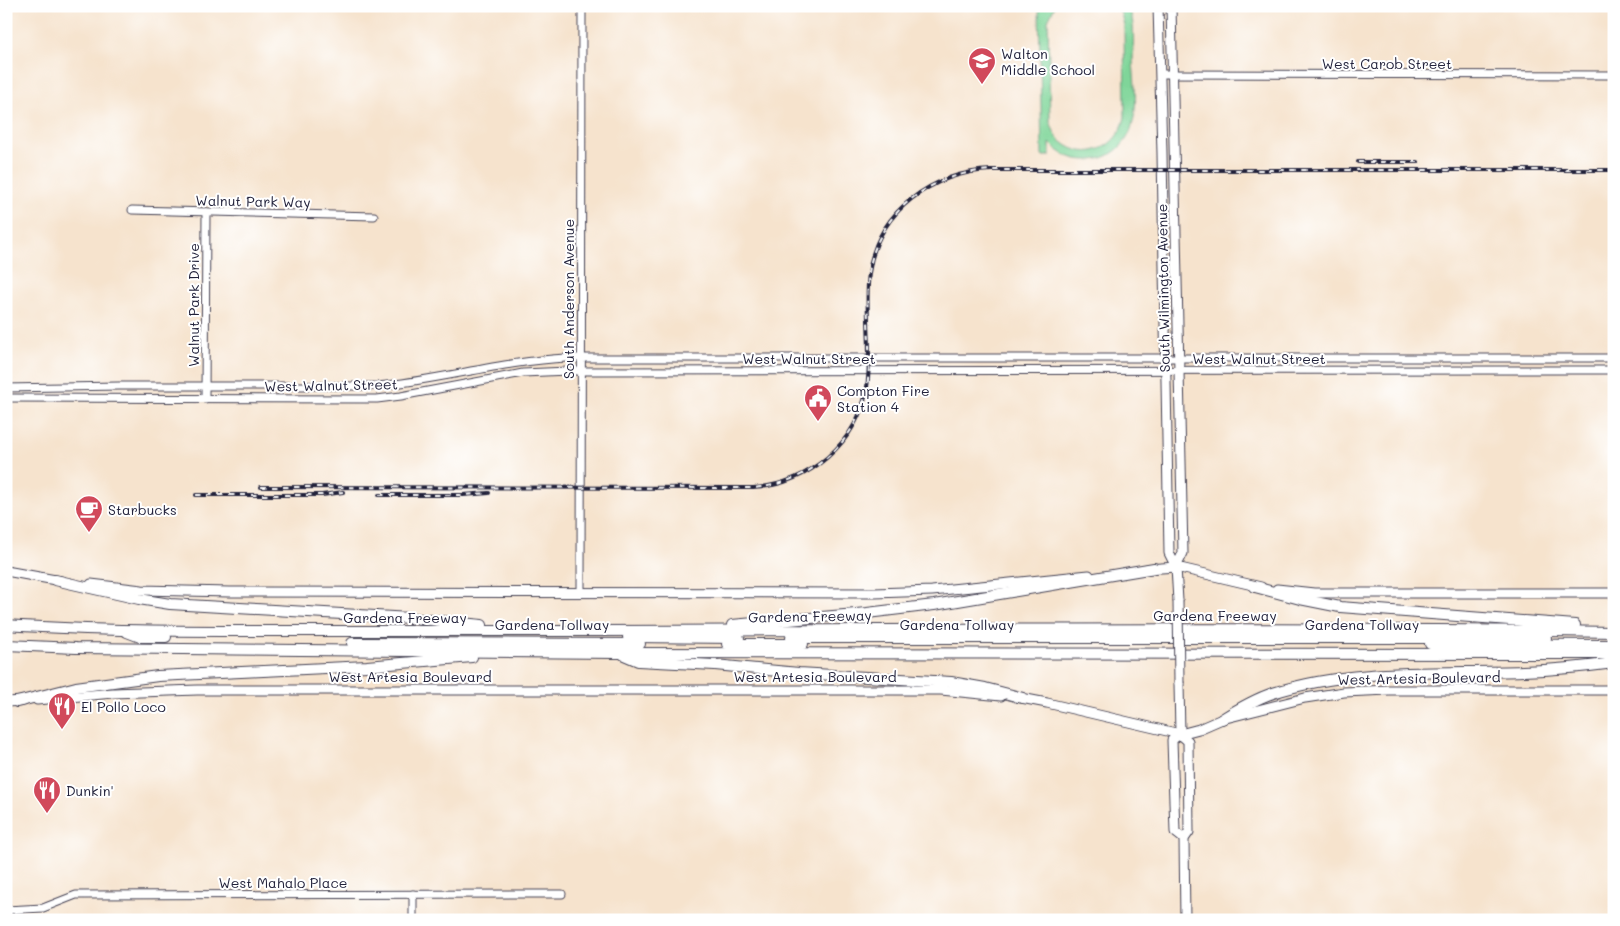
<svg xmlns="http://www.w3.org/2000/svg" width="1620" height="926" viewBox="0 0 1620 926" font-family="Mali,sans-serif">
<rect width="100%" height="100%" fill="#fff"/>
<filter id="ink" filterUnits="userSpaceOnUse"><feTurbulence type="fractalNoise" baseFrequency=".02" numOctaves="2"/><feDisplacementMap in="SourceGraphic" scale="10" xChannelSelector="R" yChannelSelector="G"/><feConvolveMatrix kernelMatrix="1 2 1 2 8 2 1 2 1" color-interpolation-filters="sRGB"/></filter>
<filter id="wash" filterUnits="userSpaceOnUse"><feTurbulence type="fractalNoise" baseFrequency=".0096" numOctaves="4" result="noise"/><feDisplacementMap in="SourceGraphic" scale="20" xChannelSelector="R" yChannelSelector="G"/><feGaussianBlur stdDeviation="1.12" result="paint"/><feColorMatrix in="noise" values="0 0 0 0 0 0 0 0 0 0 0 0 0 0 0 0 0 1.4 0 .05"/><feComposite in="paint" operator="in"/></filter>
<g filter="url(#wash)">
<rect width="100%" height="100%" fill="#f6e3cd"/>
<path fill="#7fd599" stroke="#507c6a" d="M1039,6H1055L1048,20L1050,121C1053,129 1055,137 1062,142C1087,163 1119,147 1125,117L1124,25L1121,14L1117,6H1128C1136,22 1133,43 1133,60C1134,79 1138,102 1133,122C1129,144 1110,161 1087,160C1072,160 1060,154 1050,143V156H1042Z"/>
</g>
<g filter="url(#ink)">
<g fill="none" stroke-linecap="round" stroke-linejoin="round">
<g stroke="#423f51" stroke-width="9">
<g id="minor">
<polyline points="1160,74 1614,75"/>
<polyline points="132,210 374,216"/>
<path d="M6,388L119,386H377C441,380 503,361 567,358H1614"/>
<polyline points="6,398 377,399 401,396 523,373 568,371 1614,370"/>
<polyline points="205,399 206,212"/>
<polyline points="581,593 582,6"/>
<polyline points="413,894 413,920"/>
<polyline points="6,910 43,908 76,895 562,894"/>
</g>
</g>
<g stroke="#423f51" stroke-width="11">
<g id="major">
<polyline points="1158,6 1162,153 1169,553 1176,567 1178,601"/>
<polyline points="1171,6 1183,553 1176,567"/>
<polyline points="1147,569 1176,567 1261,587"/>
<polyline points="6,571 61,581"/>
<polyline points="91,584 142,590 229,592 875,593 932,591 1089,575"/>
<polyline points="1277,589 1314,593 1614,593"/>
<polyline points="1179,683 1180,734 1188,741 1189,832 1184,839 1185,920"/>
<polyline points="1016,697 1047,703 1180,734 1199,729 1222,719 1305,698 1344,692 1389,690 1614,690"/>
<polyline points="37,700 113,693 197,690 941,690 1001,696"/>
<polyline points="6,702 24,701"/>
<polyline points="1180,734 1172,740 1175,832 1184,839"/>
</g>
</g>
<g stroke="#423f51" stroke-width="12">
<g id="highway">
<polyline points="55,580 139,599 170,604 410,618 482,625"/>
<polyline points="1255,587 1300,599 1340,607 1575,625"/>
<path d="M6,625C95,631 184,631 273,631C372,631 472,631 572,631C919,630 1266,627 1614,632"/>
<polyline points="732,625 867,613 934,605 1154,568"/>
<polyline points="127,632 140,637 166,637"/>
<polyline points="628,637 739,638"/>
<polyline points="791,638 1546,638"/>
<polyline points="352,643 640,644"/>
<polyline points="727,644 803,644"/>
<polyline points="1430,644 1614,645"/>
<polyline points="6,645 76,648 619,653 1614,654"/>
<polyline points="624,655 638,661 715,665 799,673 951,682 985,688 1023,698"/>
<polyline points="17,702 76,687 158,676 367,666 472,657"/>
<path d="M1222,719C1238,709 1255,699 1273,693C1354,667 1438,674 1523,671C1553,670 1584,667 1614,663"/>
</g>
</g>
<use href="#minor" stroke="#fff" stroke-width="7"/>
<use href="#major" stroke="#fff" stroke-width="9"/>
<use href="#highway" stroke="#fff" stroke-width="10"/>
<g stroke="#22223b" stroke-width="4">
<g id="rail">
<polyline points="1358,162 1418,162"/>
<path d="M261,487L753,488C809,484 858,443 867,387C873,349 864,310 869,273C877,211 933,172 992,170H1614"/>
<polyline points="196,495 322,495 343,492"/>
<polyline points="379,495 463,495 489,493"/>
</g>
</g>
<use href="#rail" stroke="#fff" stroke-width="2" stroke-dasharray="5.5" stroke-linecap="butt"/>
<g stroke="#423f51" stroke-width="11" stroke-linecap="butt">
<polyline id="major-bridge" points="1178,601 1179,683"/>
</g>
<use href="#major-bridge" stroke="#fff" stroke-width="9"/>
</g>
</g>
<defs>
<g id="school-pin" transform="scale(1.4375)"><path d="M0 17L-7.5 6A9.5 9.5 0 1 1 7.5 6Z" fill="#d1495b" stroke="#fff"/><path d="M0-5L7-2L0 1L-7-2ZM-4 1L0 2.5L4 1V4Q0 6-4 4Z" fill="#fff"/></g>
<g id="civic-pin" transform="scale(1.4375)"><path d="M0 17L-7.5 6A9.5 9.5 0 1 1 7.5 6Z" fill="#d1495b" stroke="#fff"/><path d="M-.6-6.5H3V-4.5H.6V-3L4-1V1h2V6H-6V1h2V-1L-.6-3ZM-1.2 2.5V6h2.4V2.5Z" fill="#fff"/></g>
<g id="cafe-pin" transform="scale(1.4375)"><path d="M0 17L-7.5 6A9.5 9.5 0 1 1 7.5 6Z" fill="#d1495b" stroke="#fff"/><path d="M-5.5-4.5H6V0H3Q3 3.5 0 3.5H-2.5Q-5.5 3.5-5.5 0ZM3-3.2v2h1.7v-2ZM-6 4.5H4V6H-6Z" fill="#fff"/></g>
<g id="restaurant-pin" transform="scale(1.4375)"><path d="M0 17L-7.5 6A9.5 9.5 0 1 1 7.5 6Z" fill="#d1495b" stroke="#fff"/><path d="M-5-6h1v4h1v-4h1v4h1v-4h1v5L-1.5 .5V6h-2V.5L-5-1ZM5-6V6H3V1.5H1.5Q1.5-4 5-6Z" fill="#fff"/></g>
</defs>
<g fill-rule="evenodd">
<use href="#school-pin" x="982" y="61"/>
<use href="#civic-pin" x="818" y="398"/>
<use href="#cafe-pin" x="89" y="509"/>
<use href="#restaurant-pin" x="62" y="706"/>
<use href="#restaurant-pin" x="47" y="790"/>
</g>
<g text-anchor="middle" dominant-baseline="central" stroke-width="4" stroke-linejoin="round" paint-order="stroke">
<g font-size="14" fill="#22223b" stroke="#fff" text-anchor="start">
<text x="1001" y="53">Walton<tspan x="1001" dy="16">Middle School</tspan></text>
<text x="837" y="390">Compton Fire<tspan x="837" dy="16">Station 4</tspan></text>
<text x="108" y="509">Starbucks</text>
<text x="81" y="706">El Pollo Loco</text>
<text x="66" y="790">Dunkin'</text>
</g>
<g font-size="14" fill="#22223b" stroke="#fff">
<text x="1387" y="63">West Carob Street</text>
<text transform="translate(253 201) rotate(1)">Walnut Park Way</text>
<text transform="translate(1163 288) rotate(-91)">South Wilmington Avenue</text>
<text transform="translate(568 299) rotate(-90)">South Anderson Avenue</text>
<text transform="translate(193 305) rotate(-90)">Walnut Park Drive</text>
<text x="809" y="358">West Walnut Street</text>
<text x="1259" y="358">West Walnut Street</text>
<text transform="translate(331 385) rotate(-1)">West Walnut Street</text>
<text x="1215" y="615">Gardena Freeway</text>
<text transform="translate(810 616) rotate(-1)">Gardena Freeway</text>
<text x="405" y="617">Gardena Freeway</text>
<text x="552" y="624">Gardena Tollway</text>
<text x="957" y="624">Gardena Tollway</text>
<text x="1362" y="624">Gardena Tollway</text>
<text x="410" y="676">West Artesia Boulevard</text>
<text x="815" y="676">West Artesia Boulevard</text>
<text transform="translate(1419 678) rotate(-1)">West Artesia Boulevard</text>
<text x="283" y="882">West Mahalo Place</text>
</g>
</g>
<rect width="1620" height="926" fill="none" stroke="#fff" stroke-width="25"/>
</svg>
